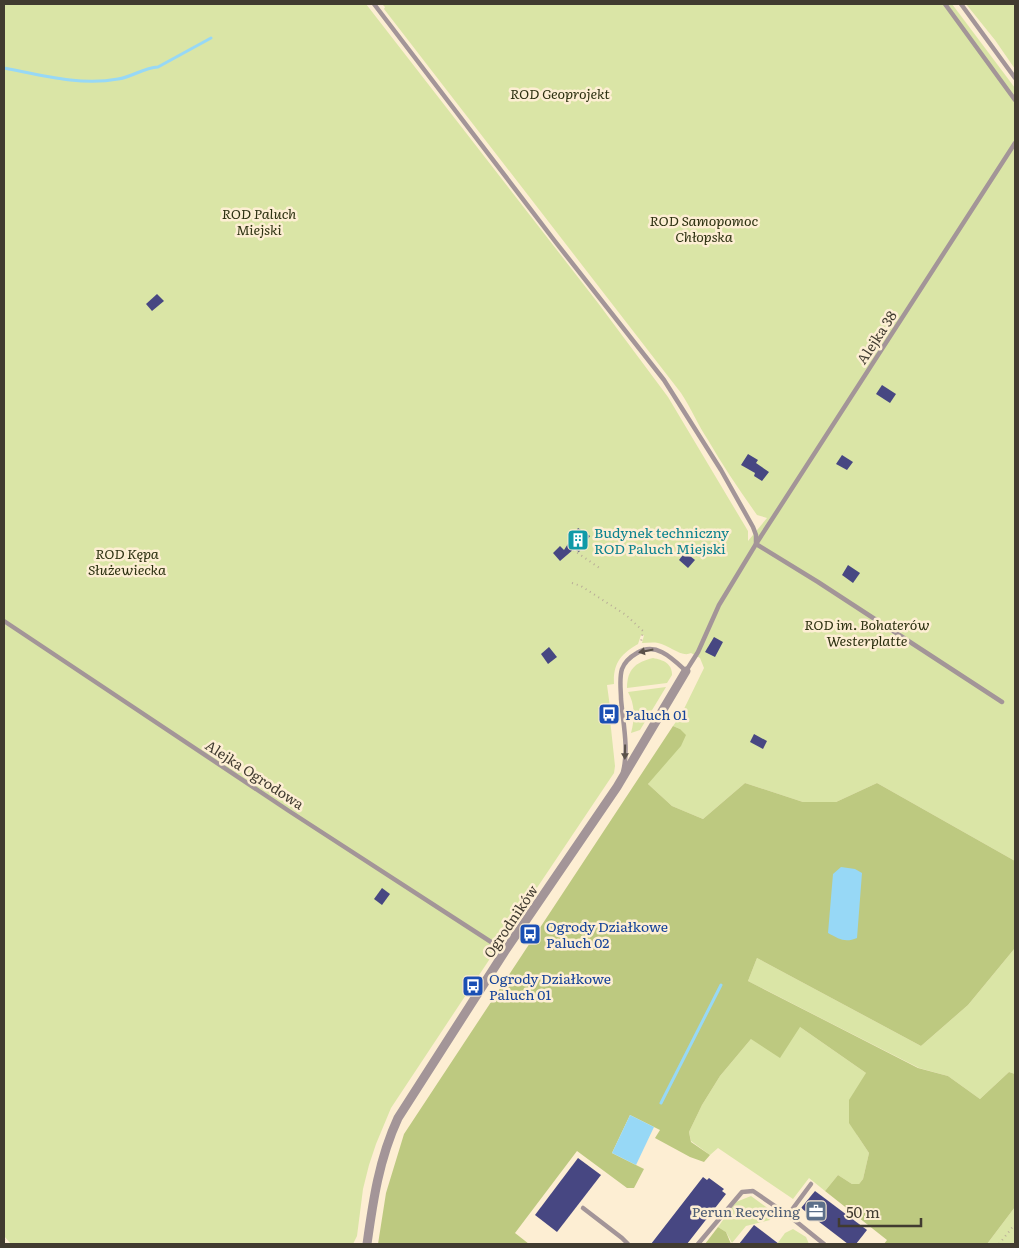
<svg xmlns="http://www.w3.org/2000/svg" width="1019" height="1248" viewBox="0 0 1019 1248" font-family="Literata,serif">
<rect width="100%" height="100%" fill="#fdeed3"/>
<g fill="#dae5a6">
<path d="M4,4H366L598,303L668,397L748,531V541L767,518L757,515C740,491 723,466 708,440C698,425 691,408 681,393L384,9L385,7L382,4H952L1015,88V861L877,783L836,802H803L745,783L703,819L672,806L648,784L680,729L673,726L682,713L704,668L700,658L691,653C682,658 669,645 658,643C653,642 647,643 642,643L644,635H641L638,644C621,654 613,663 614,684L607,685L610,707L605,708L606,719H610L615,766L614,773L502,940L499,938L492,950L493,954L391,1108L376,1144L369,1165L363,1189L357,1236L353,1244H11L4,1236Z"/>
<polygon points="966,4 1015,4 1015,69 995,40"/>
<path d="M653,658C663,660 672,663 672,675L667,683L627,688C627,669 636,662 653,658Z"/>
<path d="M666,687L640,730L631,733C635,719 635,704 628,692Z"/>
<polygon points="1015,948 1015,1074 1009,1072 980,1099 948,1076 919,1068 748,981 757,958 921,1046 968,1005"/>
<polygon points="800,1027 866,1073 857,1135 869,1153 863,1179 859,1184 852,1184 838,1175 825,1191 809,1178 793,1199 718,1148 710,1155 691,1141 689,1132 702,1105 720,1076 751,1039"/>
<polygon points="751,1196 773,1212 770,1220 746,1226 732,1243 726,1232 718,1227 736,1202"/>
<polygon points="1015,1207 1015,1244 987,1244"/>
<polygon points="793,1229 806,1237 809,1244 777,1244 785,1233"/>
</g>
<g fill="#bdc980">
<polygon points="673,726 680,729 686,735 681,746 648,784 672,806 703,819 745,783 803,802 836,802 877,783 1015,861 1015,948 968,1005 921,1046 757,958 748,981 918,1068 948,1076 980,1099 1009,1072 1015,1074 1015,1207 987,1244 884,1244 887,1240 825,1191 838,1175 852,1184 859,1184 863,1179 869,1153 849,1123 849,1100 866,1073 800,1027 780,1058 751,1039 720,1076 702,1105 689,1132 691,1142 710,1155 704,1162 690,1157 655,1138 660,1130 630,1115 612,1153 644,1169 634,1188 627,1188 577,1151 515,1233 529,1244 378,1244 386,1193 404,1134"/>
<polygon points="718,1227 726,1232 731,1244 705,1244"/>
</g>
<g fill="#97d8f6">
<path d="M841,867L855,869L862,873L857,938C845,943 839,939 828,933L833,874Z"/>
<polygon points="630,1115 654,1127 636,1165 612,1153"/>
</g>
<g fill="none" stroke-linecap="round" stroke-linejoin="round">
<g stroke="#97d8f6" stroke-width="3">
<path d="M4,68C41,75 80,86 118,79C132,77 143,68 158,67L211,38"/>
<polyline points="661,1103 721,985"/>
</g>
</g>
<g fill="#474782">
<polygon points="157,294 164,301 152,311 146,304"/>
<polygon points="882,385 896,394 890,403 876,394"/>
<polygon points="748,454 758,460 756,463 769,472 762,481 754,476 755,473 741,465"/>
<polygon points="842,455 853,462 847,470 836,464"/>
<polygon points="578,528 590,536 579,552 574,549 560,561 553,553 560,546 564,550"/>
<polygon points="685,552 695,560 688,568 679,560"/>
<polygon points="848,565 860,573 853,583 842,575"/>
<polygon points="714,637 723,642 715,657 705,652"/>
<polygon points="549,647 557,657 548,664 541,654"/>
<polygon points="754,734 767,741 763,749 750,742"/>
<polygon points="382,888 390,894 382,905 374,899"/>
<polygon points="578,1158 601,1175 557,1232 535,1215"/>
<polygon points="703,1177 707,1180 709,1178 724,1189 722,1191 726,1194 687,1244 651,1244"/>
<polygon points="815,1191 867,1230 856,1244 848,1244 801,1208"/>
<polygon points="754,1225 779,1244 739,1244"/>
</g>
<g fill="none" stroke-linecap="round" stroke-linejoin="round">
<g stroke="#b8ac97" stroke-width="2" stroke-dasharray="1 4" stroke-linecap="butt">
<polyline points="569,547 601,569"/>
<polyline points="572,583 581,586 626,615 643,631 641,642"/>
<polyline points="4,1240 5,1238"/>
<polyline points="999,1244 1015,1224"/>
</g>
<g stroke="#a39598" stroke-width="4.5">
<path d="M374,4L554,240L664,380L721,470L753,527L756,535V544L719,605L698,652L686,671C673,659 656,641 637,653C630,657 625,661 622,669C619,678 621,690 621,699C623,723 629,749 623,772"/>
<polyline points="945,4 1015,100"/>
<polyline points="961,4 1015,78"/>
<polyline points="4,621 289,811 505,951"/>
<polyline points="1002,702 818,582 756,544 1015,143"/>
<polyline points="583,1208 622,1238 628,1244"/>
<polyline points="788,1215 811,1184"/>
<polyline points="698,1244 742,1192 753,1191 788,1215 824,1244"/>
</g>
<path stroke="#a39598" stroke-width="9" d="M367,1244C373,1201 379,1159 398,1118L505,951L617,787L686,671"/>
</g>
<defs><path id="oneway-solid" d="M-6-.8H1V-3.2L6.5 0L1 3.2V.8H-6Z" transform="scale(1.25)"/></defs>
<g fill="#5a524a">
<use href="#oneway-solid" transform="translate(646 651) rotate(169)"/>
<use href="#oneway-solid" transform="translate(625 752) rotate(91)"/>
</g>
<defs>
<g id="building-square" transform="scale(1.125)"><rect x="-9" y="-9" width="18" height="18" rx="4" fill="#0f9aa8" stroke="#fdeed3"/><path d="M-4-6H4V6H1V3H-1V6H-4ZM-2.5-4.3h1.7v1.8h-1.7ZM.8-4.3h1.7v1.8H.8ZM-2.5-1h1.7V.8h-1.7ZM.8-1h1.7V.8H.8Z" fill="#fff"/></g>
<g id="bus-square" transform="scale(1.125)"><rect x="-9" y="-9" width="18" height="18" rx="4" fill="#1a4fb4" stroke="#fdeed3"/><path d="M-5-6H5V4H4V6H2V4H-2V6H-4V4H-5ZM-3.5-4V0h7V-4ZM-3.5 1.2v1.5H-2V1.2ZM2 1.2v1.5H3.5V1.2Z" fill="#fff"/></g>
<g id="office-square" transform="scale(1.125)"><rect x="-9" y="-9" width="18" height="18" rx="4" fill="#5c6f8a" stroke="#fdeed3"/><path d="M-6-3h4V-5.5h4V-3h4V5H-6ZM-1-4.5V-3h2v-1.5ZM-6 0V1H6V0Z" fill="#fff"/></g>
</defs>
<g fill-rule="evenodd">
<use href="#building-square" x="578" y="540"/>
<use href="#bus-square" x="609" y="714"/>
<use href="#bus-square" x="530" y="934"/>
<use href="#bus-square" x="473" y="986"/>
<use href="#office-square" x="816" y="1211"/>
</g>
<g text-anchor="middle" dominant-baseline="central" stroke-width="5" stroke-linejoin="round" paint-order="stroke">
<g font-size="14" font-style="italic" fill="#2c3010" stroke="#fdeed3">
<text x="560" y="93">ROD Geoprojekt</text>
<text x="259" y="213">ROD Paluch<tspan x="259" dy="16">Miejski</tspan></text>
<text x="704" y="220">ROD Samopomoc<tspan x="704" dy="16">Chłopska</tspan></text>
<text x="127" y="553">ROD Kępa<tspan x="127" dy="16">Służewiecka</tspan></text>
<text x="867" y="624">ROD im. Bohaterów<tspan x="867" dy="16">Westerplatte</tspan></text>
</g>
<g font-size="14" fill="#413b30" stroke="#fdeed3">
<text transform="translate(876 337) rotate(-57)">Alejka 38</text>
<text transform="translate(255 774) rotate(33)">Alejka Ogrodowa</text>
<text transform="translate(510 921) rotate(-56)">Ogrodników</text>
</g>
<g font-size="14" fill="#0d838f" stroke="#fdeed3" text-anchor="start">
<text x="594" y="532">Budynek techniczny<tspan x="594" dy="16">ROD Paluch Miejski</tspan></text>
</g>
<g font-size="14" fill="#164399" stroke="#fdeed3" text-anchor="start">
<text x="625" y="714">Paluch 01</text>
<text x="546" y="926">Ogrody Działkowe<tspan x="546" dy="16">Paluch 02</tspan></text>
<text x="489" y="978">Ogrody Działkowe<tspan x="489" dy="16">Paluch 01</tspan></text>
</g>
<g font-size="14" fill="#4e5e75" stroke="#fdeed3" text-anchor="end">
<text x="800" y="1211">Perun Recycling</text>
</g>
</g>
<rect width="1019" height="1248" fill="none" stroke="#413b30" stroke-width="10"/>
<path d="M839 1218v8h82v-8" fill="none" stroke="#413b30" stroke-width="2.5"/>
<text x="846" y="1218" font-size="15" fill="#413b30" stroke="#fdeed3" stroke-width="4" paint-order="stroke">50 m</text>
</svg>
